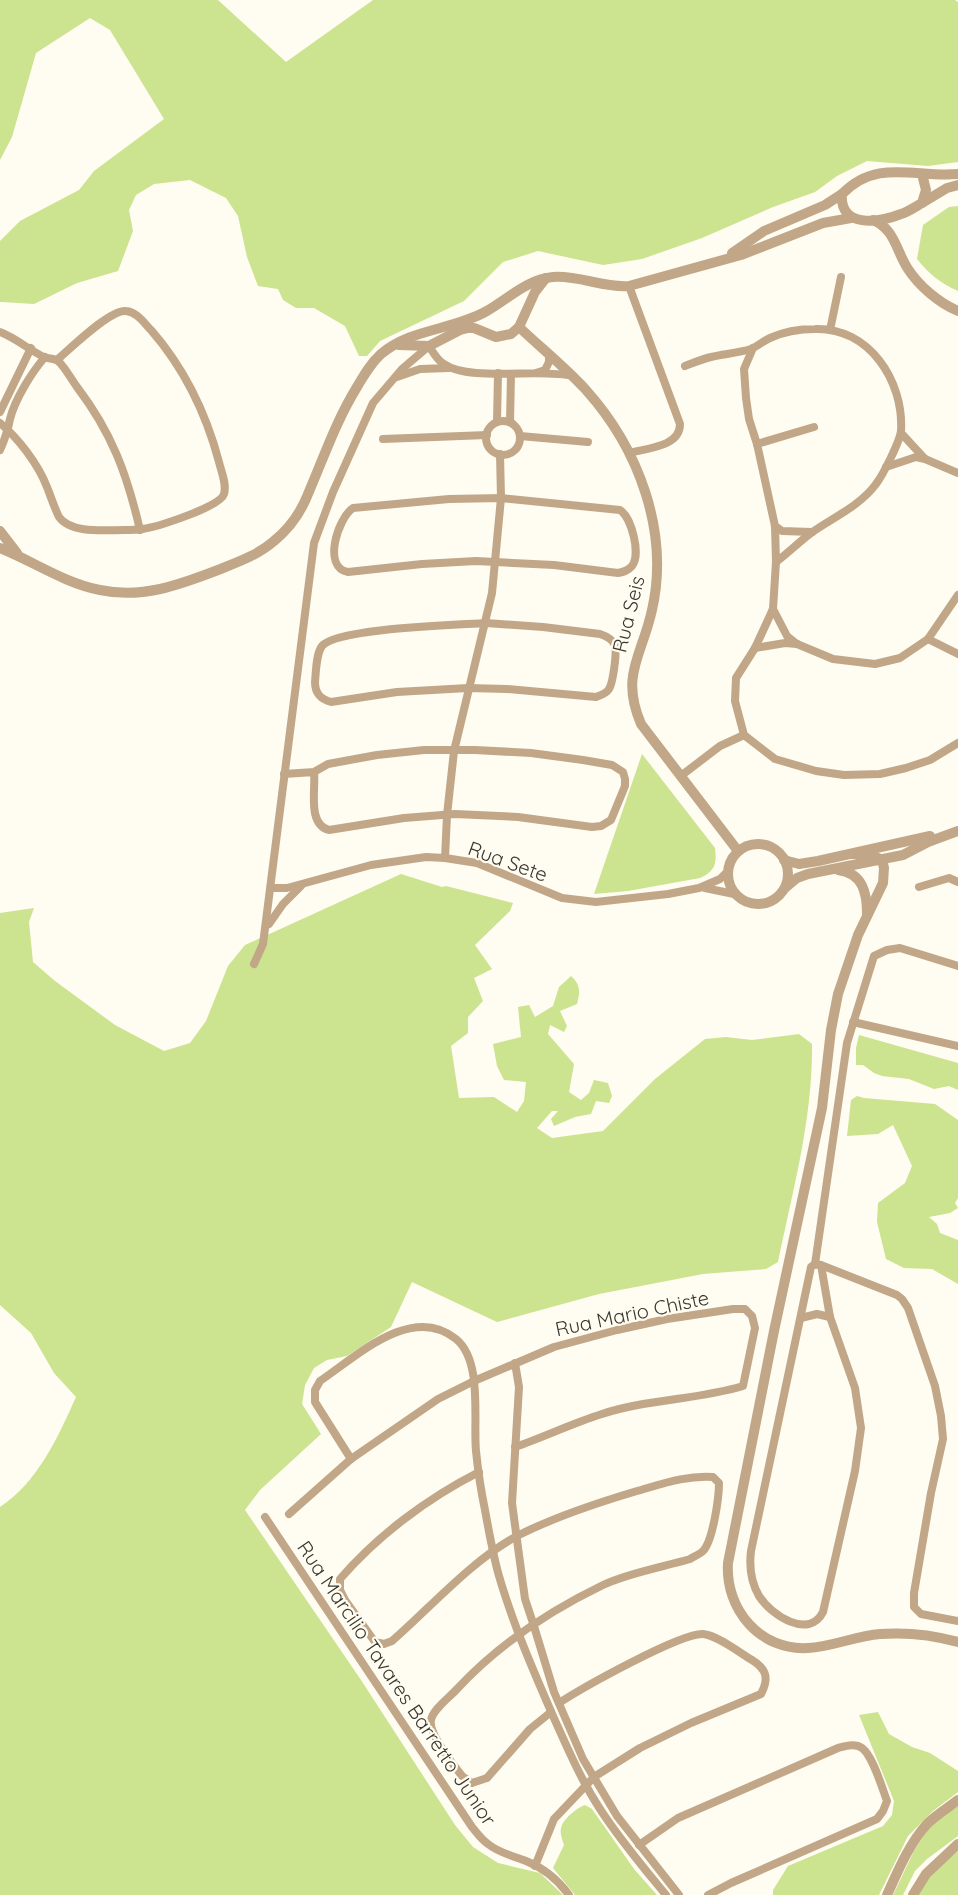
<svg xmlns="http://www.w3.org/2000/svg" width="958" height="1895" viewBox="0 0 958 1895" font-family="Quicksand,sans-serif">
<rect width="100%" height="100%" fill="#fffcf1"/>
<g fill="#cce390">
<polygon points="0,0 218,0 286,62 373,0 955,0 958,2 958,162 928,166 867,161 837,176 815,192 773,207 702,238 642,259 603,265 538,251 503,262 464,301 380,341 367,356 359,356 345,326 314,308 296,308 283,300 278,289 258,286 247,257 238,216 226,198 190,180 154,184 136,195 129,210 133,231 118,271 77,283 34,304 2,302 0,302 0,241 20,221 79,190 94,171 164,119 110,30 90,18 36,53 12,137 0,160"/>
<path d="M958,206V291C940,283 929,274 917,259L923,225L949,207Z"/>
<path d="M642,754L715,848C717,864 715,871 700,878L628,891L594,894Z"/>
<path d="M401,874L442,887L446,886L513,903L510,911L475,945L492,969L474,978L483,1001L468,1017V1033L451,1046L459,1098L494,1097L517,1112L524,1101L526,1082L504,1080L497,1066L493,1044L521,1037L518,1007L529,1005L535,1017L553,1006L559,987L571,976C581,985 580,992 577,1004L560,1011L567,1026L564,1032L550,1025L548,1034L574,1064L569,1092L581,1100L589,1093L594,1080L608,1083L612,1096L609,1103L596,1101L591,1114L575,1117L554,1126L551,1119L558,1111H552L537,1128L552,1138L603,1131L655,1079L705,1039L726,1037L752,1040L799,1034L812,1044C813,1117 793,1190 778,1262L766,1269L703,1274L599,1294L497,1322L412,1282L391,1327L347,1356L327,1360L314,1368L305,1385L302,1404L321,1434L260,1490L245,1510L361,1680L455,1825L473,1847L498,1863L540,1873L563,1895H0V1507C38,1482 58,1437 76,1397L54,1373L31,1333L0,1305V913L34,908L29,922L33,962L55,981L115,1025L164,1051L190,1043L206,1021L228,966L245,945Z"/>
<polygon points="859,1035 958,1063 958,1090 949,1086 934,1089 909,1079 882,1076 874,1073 863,1065 856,1065 856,1048"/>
<polygon points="857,1096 864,1098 935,1104 958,1120 958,1198 955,1203 958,1208 950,1213 929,1217 937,1224 940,1233 958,1240 958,1284 932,1269 904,1268 886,1259 877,1222 878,1203 905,1183 912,1166 893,1125 878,1134 847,1136 851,1100"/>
<polygon points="878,1712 889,1734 912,1747 930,1753 958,1771 958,1792 933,1811 908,1836 879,1895 773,1895 773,1890 788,1866 883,1826 892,1815 894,1801 859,1715"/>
<path d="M585,1805L592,1809L634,1869L657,1895H575L553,1868L564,1845C562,1839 559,1831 562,1825C565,1818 578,1807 585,1805Z"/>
<polygon points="958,1806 958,1836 927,1859 915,1871 903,1895 893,1895 914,1851 930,1826"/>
<polygon points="958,1851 958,1895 914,1895 918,1885"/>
</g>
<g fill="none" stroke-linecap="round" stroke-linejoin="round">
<g stroke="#c1a788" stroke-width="8">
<path d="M629,286L680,424C680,447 647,448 629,453"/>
<polyline points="830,330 841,277"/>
<path d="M0,332C16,338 29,350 44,357C49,359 54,358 58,361C65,367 71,379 77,387C112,433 127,474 140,530"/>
<polyline points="753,348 744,369 746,398 749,419 757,444 775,526 776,562 773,609 755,648 736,678 735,701 744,735 775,759 816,771 844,775 880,774 906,768 930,760 958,743"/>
<path d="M685,366C693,363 702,359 711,357C724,354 738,353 751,349C758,346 763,341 770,338C783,332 801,329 815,329C869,327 904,381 901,431C900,441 883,475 876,484C860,506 832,518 811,533C799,542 788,553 776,562"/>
<polyline points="536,373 545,370 549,362 549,354"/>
<polyline points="397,377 420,369 449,368"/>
<polyline points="0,412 31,348"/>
<circle cx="503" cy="438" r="17"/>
<polyline points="497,422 498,373"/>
<polyline points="510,422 511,374"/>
<path d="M0,423C19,439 38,464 47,487C51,497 54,507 59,517C71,534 106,530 124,530C130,530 136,530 142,529C157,527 220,507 224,494C227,484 221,471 219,462C206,413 185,369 151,330C144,323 137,312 126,311C110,309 70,349 57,360"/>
<polyline points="901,433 925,459 958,473"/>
<polyline points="520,436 588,442"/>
<polyline points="383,439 487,435"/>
<polyline points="757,444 814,427"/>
<path d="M0,450C5,439 8,430 10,419C15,399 32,372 45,357"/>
<polyline points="886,467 916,457 925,459"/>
<path d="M501,498L620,510C632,518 641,555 632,566C628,571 623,572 618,573L554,565L476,561L422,564L348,572C322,567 338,518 353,508L449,499Z"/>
<polyline points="775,526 782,531 812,532"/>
<polyline points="773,609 787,636 797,644 833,659 875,664 900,658 928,639 958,595"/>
<path d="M486,623L543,627L600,634C606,636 612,639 615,645C617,653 613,683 609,689C606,694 601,695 596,697L507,689L468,688L397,692L331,702C320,699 315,693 315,682C316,672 316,654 322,646C336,628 459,625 486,623Z"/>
<polyline points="928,639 958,654"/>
<polyline points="755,648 785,643 797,644"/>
<path d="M284,774L314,772L328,764L377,755L424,750H475L531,753L583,760L612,765L623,772L625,779V786L611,820L601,826L592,827L518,817L455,814L404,818L329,830C307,824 316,790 314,772"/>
<polyline points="682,775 720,746 744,735"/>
<polyline points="445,858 447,815 454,751 492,593 501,498 500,454"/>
<polyline points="919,887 949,878 958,882"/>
<polyline points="271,888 287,888 371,865 426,857 445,858 477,863 562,898 596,902 668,894 699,888 720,879 727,872"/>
<polyline points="705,888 734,894"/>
<polyline points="269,924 283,904 301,886"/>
<path d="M254,964L263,944L314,543L333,492L373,403L402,369L429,346C433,352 437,360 444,364C469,382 541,368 573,376"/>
<polyline points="853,1022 958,1046"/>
<polyline points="815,1264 847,1043 874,956 887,950 900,948 958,966"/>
<path d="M821,1265L830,1317L855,1388L861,1428L855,1471L823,1612C809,1640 771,1615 759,1596C751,1582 749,1567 751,1551L811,1267L815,1264L821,1265L897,1295L902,1299L908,1308L935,1386L941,1416L943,1439L931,1493L914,1593V1607L921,1614L958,1621"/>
<polyline points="801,1318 817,1314 830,1317"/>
<polyline points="515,1363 519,1387 512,1503 525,1599 533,1623 554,1692 583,1759 617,1816 679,1895"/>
<path d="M351,1459L315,1402V1390L320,1381C357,1356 412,1303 456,1339C483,1361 473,1420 476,1451C478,1471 481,1491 485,1510C489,1532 493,1555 499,1576C513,1624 533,1670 553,1716C567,1747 581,1780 600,1809C620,1840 643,1867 666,1895"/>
<path d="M479,1472C428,1498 378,1535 340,1579V1590L345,1600L375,1642L384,1644L392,1641C431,1607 471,1561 517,1536C552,1518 600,1502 637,1491C662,1484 687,1475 713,1477L719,1483C719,1497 713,1541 703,1551C700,1554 695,1556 690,1559C663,1567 628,1573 603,1585C549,1611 498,1645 457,1689C450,1697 433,1709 431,1720C428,1734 453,1764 462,1776L472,1783L487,1778L530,1729L551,1712"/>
<path d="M289,1514L351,1459L438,1399L474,1381L554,1347L617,1330L667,1319L733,1309H745L752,1316L755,1328L743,1386C697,1400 647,1399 602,1414C573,1423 544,1437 515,1447"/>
<path d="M265,1517L472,1827C477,1833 481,1839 488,1844C499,1853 513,1856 526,1861C544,1868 558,1880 569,1895"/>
<path d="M639,1845L678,1818L838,1748C846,1746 855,1743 862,1748C873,1756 882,1788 887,1801L883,1811L877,1819L731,1883L708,1895"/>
<path d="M535,1866L554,1819L594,1777L640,1748L691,1723L761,1694C769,1679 767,1669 752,1660C740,1653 717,1635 703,1634C680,1633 582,1688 559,1703"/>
</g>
<g stroke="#c1a788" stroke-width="10">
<path d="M922,174L926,190L922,203C915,207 908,212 901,214C878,223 839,228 842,194C877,158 915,178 958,174"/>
<polyline points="922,203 947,188 958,185"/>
<path d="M873,220C895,229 896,251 908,269C919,286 939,303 958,311"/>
<polyline points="732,253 764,231 825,205 842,194"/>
<path d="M519,327C541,348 565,367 586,390C638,448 670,531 652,610C642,656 620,675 641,724L738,851"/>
<polyline points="399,345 429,346 460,330 468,328 474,328 496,337 511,334 519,327 535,292 546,278"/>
<polyline points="0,531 17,553"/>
<path d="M0,548C33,561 64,583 100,590C142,599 179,585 218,570C238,562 258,555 274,541C290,528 301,512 308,494C324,457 336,421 357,387C364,375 371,363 381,354C410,329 452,330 485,312C507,300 527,279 553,277C579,275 603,288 629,286L741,255L823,223L851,218"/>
<circle cx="758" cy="874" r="30"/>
<path d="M851,854H864L876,857L882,860L884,868L883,883L858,935L838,994L831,1030L822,1108L774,1331L728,1563C725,1609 760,1651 808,1648C832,1647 855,1636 880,1634C907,1632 933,1635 958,1642"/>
<polyline points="784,860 799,864 818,861 930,836"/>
<path d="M838,870C863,873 867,893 867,914"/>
<polyline points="785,888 797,878 808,874 903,855 928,842 958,831"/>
<path d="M887,1895C898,1871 909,1844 927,1824C936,1815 948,1808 958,1800"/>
<polyline points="913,1895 926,1874 958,1844"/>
</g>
</g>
<g text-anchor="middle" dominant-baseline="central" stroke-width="4.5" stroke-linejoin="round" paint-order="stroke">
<g font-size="20" fill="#393730" stroke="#fffcf1">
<text transform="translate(628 614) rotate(-76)">Rua Seis</text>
<text transform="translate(508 861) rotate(20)">Rua Sete</text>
<text transform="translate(632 1313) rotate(-12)">Rua Mario Chiste</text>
<text transform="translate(397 1683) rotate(56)">Rua Marcilio Tavares Barretto Junior</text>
</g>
</g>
</svg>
